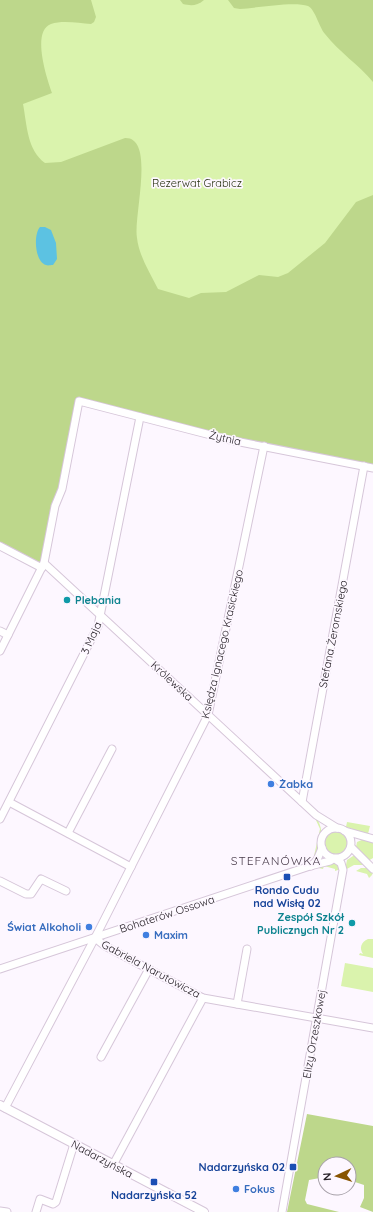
<svg xmlns="http://www.w3.org/2000/svg" width="373" height="1212" viewBox="0 0 373 1212" font-family="Quicksand,sans-serif">
<rect width="100%" height="100%" fill="#fdf7ff"/>
<g fill="#daf3ad">
<polygon points="49,0 373,0 373,249 78,399 0,40"/>
<path d="M315,818C325,825 322,847 314,856L320,829Z"/>
<polygon points="347,822 370,826 368,834 346,827"/>
<circle cx="336" cy="843" r="13"/>
<polygon points="364,839 373,842 373,858 368,861 356,847 357,842"/>
<polygon points="353,856 355,856 364,865 354,865 345,870 347,860"/>
<polygon points="336,863 341,869 335,871 335,869 324,866 323,869 314,867"/>
<polygon points="361,868 369,868 373,872 372,875 369,878 367,874 356,871"/>
<path d="M368,939H373V958L359,955L360,953L363,954C359,948 361,942 368,939Z"/>
<polygon points="345,963 373,968 373,992 341,986"/>
</g>
<g fill="#bdd78b">
<path d="M0,0H91L96,17L94,22L91,24C79,23 62,20 51,24C31,31 47,79 52,93L23,104C27,125 27,150 45,163L61,162L125,138C156,137 133,217 137,238C139,256 150,273 158,289L189,298L201,293L226,292L259,275L278,277L288,273L325,243L356,202L373,195V469L232,438L79,399L41,565L0,543Z"/>
<path d="M180,0H204C197,6 191,6 183,4Z"/>
<path d="M228,0H373V82C359,65 339,52 325,34C319,27 315,9 308,6C294,1 257,8 240,9L234,8Z"/>
<polygon points="307,1114 373,1126 373,1212 360,1207 364,1198 364,1185 349,1180 349,1164 325,1164 325,1177 309,1180 305,1200 307,1204 339,1212 287,1212"/>
</g>
<path fill="#5cc2e2" d="M40,227H45L51,230L56,243L57,259L53,265C50,265 48,266 46,265C35,262 33,235 40,227Z"/>
<g fill="none" stroke-linecap="round" stroke-linejoin="round">
<g stroke="#d6c6d9" stroke-width="9">
<g id="minor">
<polyline points="0,546 42,568"/>
<polyline points="44,563 302,802 316,815 337,828"/>
<polyline points="0,631 8,635"/>
<polyline points="0,651 44,563 55,506 62,489 79,401 230,440 373,468"/>
<polyline points="9,802 131,867"/>
<polyline points="302,802 364,466"/>
<polyline points="0,819 98,626 140,417"/>
<circle cx="336" cy="843" r="15"/>
<polyline points="345,831 373,839"/>
<polyline points="68,833 112,749"/>
<polyline points="351,847 373,869"/>
<polyline points="311,866 317,860 322,848"/>
<polyline points="0,881 26,894 31,894 41,879 66,891"/>
<polyline points="95,938 105,946 203,998 373,1028"/>
<polyline points="0,969 310,866 330,861 333,859"/>
<polyline points="237,1004 247,949"/>
<polyline points="101,1057 149,969"/>
<polyline points="5,1108 98,932 208,715 264,446"/>
<polyline points="113,1165 203,998"/>
<polyline points="0,1211 7,1212"/>
<polyline points="36,1212 40,1199 53,1204 56,1202 74,1144"/>
<polyline points="282,1212 343,870 341,863 335,859"/>
</g>
</g>
<g stroke="#d6c6d9" stroke-width="10">
<polyline id="major" points="0,1105 204,1212"/>
</g>
<use href="#minor" stroke="#fff" stroke-width="7"/>
<use href="#major" stroke="#fff" stroke-width="8"/>
</g>
<g fill="#0f9aa8" stroke="#fdf7ff" stroke-width="1.5">
<circle cx="67" cy="600" r="4"/>
<circle cx="352" cy="923" r="4"/>
</g>
<g fill="#3f7fe0" stroke="#fdf7ff" stroke-width="1.5">
<circle cx="271" cy="784" r="4"/>
<circle cx="89" cy="927" r="4"/>
<circle cx="146" cy="935" r="4"/>
<circle cx="236" cy="1189" r="4"/>
</g>
<g fill="#1a4fb4" stroke="#fdf7ff" stroke-width="1.5">
<rect x="283" y="873" width="8" height="8" rx="2"/>
<rect x="289" y="1163" width="8" height="8" rx="2"/>
<rect x="150" y="1178" width="8" height="8" rx="2"/>
</g>
<g text-anchor="middle" dominant-baseline="central" stroke-width="3.5" stroke-linejoin="round" paint-order="stroke">
<g font-size="11" fill="#293313" stroke="#fdf7ff">
<text x="197" y="183">Rezerwat Grabicz</text>
</g>
<g font-size="11" fill="#262027" stroke="#fdf7ff">
<text transform="translate(225 438) rotate(13)">Żytnia</text>
<text transform="translate(333 634) rotate(-79)">Stefana Żeromskiego</text>
<text transform="translate(91 638) rotate(-66)">3 Maja</text>
<text transform="translate(222 644) rotate(-77)">Księdza Ignacego Krasickiego</text>
<text transform="translate(172 681) rotate(43)">Królewska</text>
<text transform="translate(167 914) rotate(-18)">Bohaterów Ossowa</text>
<text transform="translate(151 969) rotate(28)">Gabriela Narutowicza</text>
<text transform="translate(314 1034) rotate(-80)">Elizy Orzeszkowej</text>
<text transform="translate(102 1159) rotate(28)">Nadarzyńska</text>
</g>
<g font-size="11" font-weight="bold" fill="#0d838f" stroke="#fdf7ff" text-anchor="start">
<text x="75" y="600">Plebania</text>
<text x="344" y="917" text-anchor="end">Zespół Szkół<tspan x="344" dy="13">Publicznych Nr 2</tspan></text>
</g>
<g font-size="11" font-weight="bold" fill="#366cbe" stroke="#fdf7ff" text-anchor="start">
<text x="279" y="784">Żabka</text>
<text x="81" y="927" text-anchor="end">Świat Alkoholi</text>
<text x="154" y="935">Maxim</text>
<text x="244" y="1189">Fokus</text>
</g>
<g font-size="11" font-weight="bold" fill="#164399" stroke="#fdf7ff">
<text x="287" y="890">Rondo Cudu<tspan x="287" dy="13">nad Wisłą 02</tspan></text>
<text x="285" y="1167" text-anchor="end">Nadarzyńska 02</text>
<text x="154" y="1195">Nadarzyńska 52</text>
</g>
<g font-size="12" letter-spacing="1" fill="#483b4a" stroke="#fdf7ff">
<text x="276" y="860">STEFANÓWKA</text>
</g>
</g>
<g transform="translate(337 1176) rotate(266)"><circle r="19" fill="#fdf7ff" stroke="#a7a1a9"/>
<path d="M0-3L7 15L0 10L-7 15Z" fill="#885400"/>
<text y="-6" font-size="11" font-weight="bold" text-anchor="middle" fill="#262027">N</text>
</g>
</svg>
